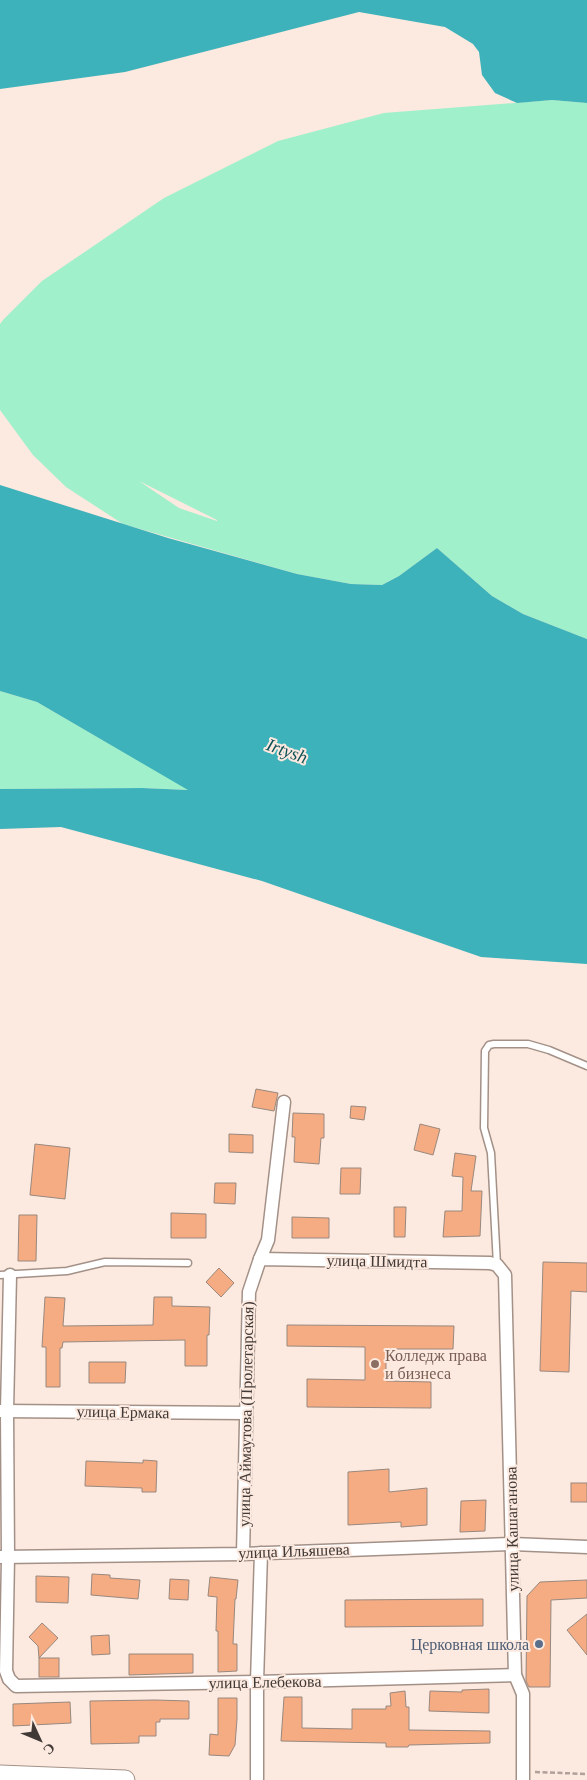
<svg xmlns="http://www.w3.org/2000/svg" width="587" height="1780" viewBox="0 0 587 1780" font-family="Georgia,serif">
<rect width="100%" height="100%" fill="#fce9df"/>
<g fill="#a0f0cb" fill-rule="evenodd">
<path d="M552,100L587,103V639L523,614L492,596L437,548L399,576L382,585L351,584L297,574L123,524L66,487L33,455L0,410V324L3,320L42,281L164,198L278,141L384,113ZM139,481L217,520V521L179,508Z"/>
<polygon points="0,691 37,702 189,790 142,788 0,789"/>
</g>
<g fill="#3eb2ba">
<polygon points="0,0 587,0 587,103 552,100 517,103 495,93 482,75 479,52 473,44 445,27 359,12 125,72 0,89"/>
<polygon points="0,485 168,538 297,574 351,584 382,585 399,576 437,548 492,596 523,614 587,639 587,964 481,957 262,881 61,827 0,829 0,789 142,788 188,790 37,702 0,691"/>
</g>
<g fill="#f5ac83" stroke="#99887e">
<polygon points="256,1089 278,1093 274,1111 252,1107"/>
<polygon points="351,1106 366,1107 364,1120 350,1118"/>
<polygon points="293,1113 324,1114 324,1138 321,1138 319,1164 294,1162 295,1137 292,1137"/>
<polygon points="420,1124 440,1129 433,1155 414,1150"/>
<polygon points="229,1134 253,1135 253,1153 229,1152"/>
<polygon points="35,1144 70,1148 65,1199 30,1195"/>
<polygon points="455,1153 476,1156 471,1191 482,1191 480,1236 443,1237 445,1211 462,1211 463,1177 452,1176"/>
<polygon points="341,1168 361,1168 360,1194 340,1194"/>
<polygon points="215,1183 236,1183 235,1204 214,1203"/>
<polygon points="394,1207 406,1207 405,1237 394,1237"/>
<polygon points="171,1213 206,1214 206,1238 171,1238"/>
<polygon points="19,1215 37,1215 36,1261 18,1261"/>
<polygon points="292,1217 329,1218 329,1238 292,1238"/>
<polygon points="543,1262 587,1263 587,1292 571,1291 569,1372 540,1371"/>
<polygon points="219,1268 234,1283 221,1297 206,1282"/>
<polygon points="45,1297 65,1298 63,1326 153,1325 154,1297 172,1297 172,1306 210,1307 209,1335 207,1335 207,1366 185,1366 185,1340 63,1342 62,1348 60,1348 60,1387 46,1387 46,1347 42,1347"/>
<polygon points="287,1325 454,1326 453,1349 386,1349 386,1381 431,1382 431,1408 307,1407 307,1379 365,1380 365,1347 287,1346"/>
<polygon points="89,1362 126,1362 125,1383 89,1383"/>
<polygon points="143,1460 157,1461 156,1492 142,1492 142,1488 85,1486 86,1461 143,1463"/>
<polygon points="389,1469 389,1492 427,1488 427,1525 401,1527 401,1522 348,1525 348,1472"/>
<rect x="571" y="1483" width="16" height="19"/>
<polygon points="486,1500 485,1531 460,1532 461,1501"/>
<polygon points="92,1574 110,1575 110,1578 140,1580 138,1599 91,1595"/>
<polygon points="36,1576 69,1577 68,1603 36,1602"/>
<polygon points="210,1577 238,1580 236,1599 235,1599 233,1644 237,1644 237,1671 218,1672 218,1631 216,1631 217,1597 208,1596"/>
<polygon points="170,1579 189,1580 188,1600 169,1599"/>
<polygon points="587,1580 587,1598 551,1600 550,1687 529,1687 526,1681 527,1596 540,1582"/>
<polygon points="483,1599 483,1626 345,1627 345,1600"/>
<polygon points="587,1614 587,1655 567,1630"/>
<polygon points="42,1623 58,1638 39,1658 38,1646 29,1637"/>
<polygon points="109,1635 110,1654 92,1655 91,1636"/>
<polygon points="129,1654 193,1654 193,1673 129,1675"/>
<rect x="39" y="1658" width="20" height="19"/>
<polygon points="489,1689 489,1713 429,1711 430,1691 462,1692 462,1690"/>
<polygon points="405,1691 406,1707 409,1707 409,1730 490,1731 490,1743 409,1745 408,1747 386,1747 386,1743 281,1741 284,1697 302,1697 302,1728 352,1729 352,1709 386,1709 386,1706 391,1706 390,1693"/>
<polygon points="218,1698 237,1698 237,1719 235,1745 229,1756 209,1755 210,1734 218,1735"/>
<polygon points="155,1700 189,1701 189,1719 160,1719 160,1722 156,1722 156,1736 139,1736 139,1743 91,1744 90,1701"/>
<polygon points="70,1702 71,1723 13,1726 13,1704"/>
</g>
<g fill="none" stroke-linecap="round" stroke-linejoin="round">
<g stroke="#a39188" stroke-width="9">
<g id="service">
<polyline points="497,1265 491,1153 484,1128 485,1051 489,1045 494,1044 528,1044 549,1050 587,1066"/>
<polyline points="0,1275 67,1271 105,1262 188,1263"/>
</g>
</g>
<g stroke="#a39188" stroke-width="15">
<g id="minor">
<polyline points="260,1259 268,1240 284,1102"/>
<polyline points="10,1275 7,1411 8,1557 6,1671 9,1679 16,1686 257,1682 515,1675"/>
<polyline points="0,1411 245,1413"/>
<polyline points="243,1554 249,1292 260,1259 490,1263 497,1265 505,1275 515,1675 523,1694 523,1780"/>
<polyline points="0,1557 243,1554 512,1544 587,1547"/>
<polyline points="257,1780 257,1682 261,1553"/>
</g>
</g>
<g stroke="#a39188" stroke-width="21">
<polyline id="secondary" points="0,1775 125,1780"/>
</g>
<polyline stroke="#b0a19a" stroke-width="2.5" stroke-dasharray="5 2.5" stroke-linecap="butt" points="535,1772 587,1774"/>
<use href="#service" stroke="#fff" stroke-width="6"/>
<use href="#minor" stroke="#fff" stroke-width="12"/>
<use href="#secondary" stroke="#fff" stroke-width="19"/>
</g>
<circle fill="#8d6e63" stroke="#fce9df" stroke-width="2" cx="375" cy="1364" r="5"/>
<circle fill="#5c6f8a" stroke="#fce9df" stroke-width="2" cx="539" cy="1644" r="5"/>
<g text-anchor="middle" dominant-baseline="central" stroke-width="4" stroke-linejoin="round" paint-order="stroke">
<g font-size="16" fill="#413935" stroke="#fce9df">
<text transform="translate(377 1261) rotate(1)">улица Шмидта</text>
<text transform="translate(123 1412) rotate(1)">улица Ермака</text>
<text transform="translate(246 1414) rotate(-89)">улица Аймаутова (Пролетарская)</text>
<text transform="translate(512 1529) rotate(-91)">улица Кашаганова</text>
<text transform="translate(294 1551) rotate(-2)">улица Ильяшева</text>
<text transform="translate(265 1682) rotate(-1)">улица Елебекова</text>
</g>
<g font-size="16" fill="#785e54" stroke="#fce9df" text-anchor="start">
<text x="385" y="1355">Колледж права<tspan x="385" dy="18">и бизнеса</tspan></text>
</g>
<g font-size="16" fill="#4e5e75" stroke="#fce9df" text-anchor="end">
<text x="529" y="1644">Церковная школа</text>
</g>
<g font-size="18" font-style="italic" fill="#0f5257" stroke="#fce9df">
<text transform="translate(287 751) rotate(20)">Irtysh</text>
</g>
</g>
<g transform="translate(40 1740) rotate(134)" stroke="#fce9df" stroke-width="4" paint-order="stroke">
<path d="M0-4L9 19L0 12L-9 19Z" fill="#413935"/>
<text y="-8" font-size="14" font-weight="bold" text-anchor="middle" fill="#413935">С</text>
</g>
</svg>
